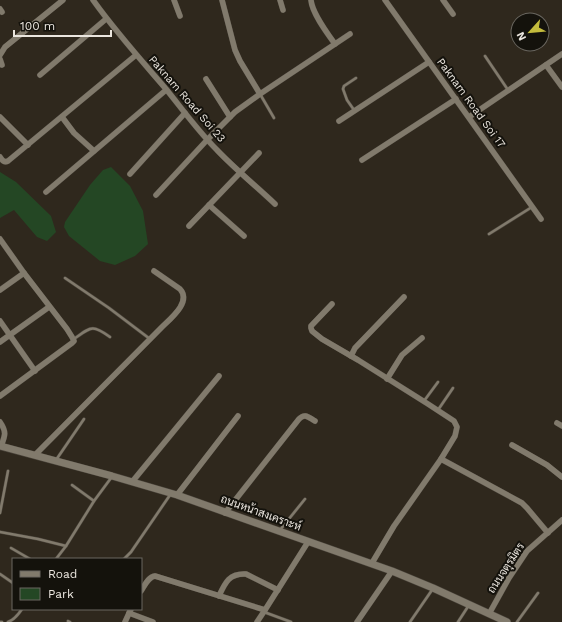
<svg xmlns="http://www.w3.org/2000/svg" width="562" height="622" viewBox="0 0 562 622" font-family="'Work Sans',Sarabun,sans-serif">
<rect width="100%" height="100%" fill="#2f281d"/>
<g fill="#244724">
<polygon points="111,167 130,186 143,211 148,244 135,256 115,265 100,261 69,236 64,227 65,222 90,185 103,170"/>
<polygon points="0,172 16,182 51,216 56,232 47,241 37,237 14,210 0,218"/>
</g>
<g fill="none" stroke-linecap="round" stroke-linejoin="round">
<g stroke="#4a443b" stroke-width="3.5">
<g id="service">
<polyline points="485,56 508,90"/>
<polyline points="260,94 274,118"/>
<polyline points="354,110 347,100 343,89 344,86 356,78"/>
<polyline points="489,234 532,207"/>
<polyline points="65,278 109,308 150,339"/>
<path d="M74,339C91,327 92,324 110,337"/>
<polyline points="424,401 438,382"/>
<polyline points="438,410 453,388"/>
<polyline points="56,460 84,419"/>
<polyline points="72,485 94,501"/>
<polyline points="0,513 8,471"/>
<polyline points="280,530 305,499"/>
<polyline points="0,532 38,539 66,546"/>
<polyline points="11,548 30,559"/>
<polyline points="56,559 66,546 94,501 111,478"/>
<polyline points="124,559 131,552 170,495"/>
<polyline points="0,574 13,583"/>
<polyline points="264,612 291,622"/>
<polyline points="68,621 70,622"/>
<polyline points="0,622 2,622"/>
<path d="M8,622C14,620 18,615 22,609"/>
<polyline points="410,622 432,590"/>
<polyline points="458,622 469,605"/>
<polyline points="517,622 538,593"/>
</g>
</g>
<g stroke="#4a443b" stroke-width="6">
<g id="minor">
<path d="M93,0C115,31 141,60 166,89C183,110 198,131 217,150C235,169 256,186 275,204"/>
<polyline points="174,0 180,16"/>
<polyline points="222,0 235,50 240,61 260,94"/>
<polyline points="280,0 283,10"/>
<path d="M311,0C312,13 327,33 335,44"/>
<polyline points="385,0 541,219"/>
<polyline points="443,0 453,14"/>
<polyline points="0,9 2,12"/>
<polyline points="0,55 5,47 63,0"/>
<polyline points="0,59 2,65"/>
<polyline points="546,65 562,87"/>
<polyline points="40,75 106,19"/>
<polyline points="206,79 230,117"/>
<polyline points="0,117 28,145"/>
<polyline points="62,117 74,133 94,151"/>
<polyline points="469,117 562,54"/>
<polyline points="339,121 429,62"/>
<path d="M0,157C2,160 4,163 8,161L136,55"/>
<polyline points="362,160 456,99"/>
<polyline points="130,174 185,113"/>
<polyline points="46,192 166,90"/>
<polyline points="156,195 207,140 235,112 260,94 350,34"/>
<polyline points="209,205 244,236"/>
<polyline points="189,226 259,153"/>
<polyline points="0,239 24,273 67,329 72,337 74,341 72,343 0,396"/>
<polyline points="0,290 24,273"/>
<polyline points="332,304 311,326 311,328 312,331 322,339 358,360 428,404 454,421 457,427 455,436 441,459 394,526 372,563"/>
<polyline points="0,321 35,371"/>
<polyline points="0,342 49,307"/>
<polyline points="351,356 355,348 404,297"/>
<polyline points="387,379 402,355 422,338"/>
<path d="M0,422C7,432 5,436 1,446"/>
<polyline points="557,423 562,426"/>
<polyline points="512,445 547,465 562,477"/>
<path d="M35,455L161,328C170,319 192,302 180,289L154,271"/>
<polyline points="441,459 522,503 527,508 548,533"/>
<polyline points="132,482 219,376"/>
<polyline points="177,495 238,416"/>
<path d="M225,513L299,419C305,413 308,417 315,421"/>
<path d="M141,591C145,585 148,577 155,576L265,610"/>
<path d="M219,596C225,583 229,573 246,574L278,590"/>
<polyline points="129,613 153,622"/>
<polyline points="489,614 509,578 527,551 562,520"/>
<polyline points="125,622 131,609"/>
<polyline points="257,622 265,610 308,542"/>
<polyline points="357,622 392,571"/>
</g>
</g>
<g stroke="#4a443b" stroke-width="8">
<polyline id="secondary" points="0,446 112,476 177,495 392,571 433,588 507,622"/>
</g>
<use href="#service" stroke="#817a6c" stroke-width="2.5"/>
<use href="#minor" stroke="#817a6c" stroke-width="5.5"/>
<use href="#secondary" stroke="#817a6c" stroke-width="7"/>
</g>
<g text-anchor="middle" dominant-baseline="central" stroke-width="4" stroke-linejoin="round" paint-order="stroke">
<g font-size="11" fill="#ebe6df" stroke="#14120c">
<text transform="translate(187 99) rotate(49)">Paknam Road Soi 23</text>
<text transform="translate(471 103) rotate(54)">Paknam Road Soi 17</text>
<text transform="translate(261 513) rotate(20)">ถนนหน้าสงเคราะห์</text>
<text transform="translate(506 568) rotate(-57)">ถนนจตุรมิตร</text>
</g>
</g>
<rect x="12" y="558" width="130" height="52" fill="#14120c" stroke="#6a6760"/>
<rect x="20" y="571" width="20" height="6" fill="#817a6c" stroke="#6a6760"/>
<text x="48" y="578" font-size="12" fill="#ebe6df">Road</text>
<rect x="20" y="588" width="20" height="12" fill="#244724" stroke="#6a6760"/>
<text x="48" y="598" font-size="12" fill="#ebe6df">Park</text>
<g transform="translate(530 32) rotate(243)"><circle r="19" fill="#14120c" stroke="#6a6760"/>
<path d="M0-3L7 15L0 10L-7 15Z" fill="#c4bc3d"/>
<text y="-6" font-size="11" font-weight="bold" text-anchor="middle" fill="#ebe6df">N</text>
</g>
<path d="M14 30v6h97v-6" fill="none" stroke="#ebe6df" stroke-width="2"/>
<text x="20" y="30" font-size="12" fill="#ebe6df" stroke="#14120c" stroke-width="3" paint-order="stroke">100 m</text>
</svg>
